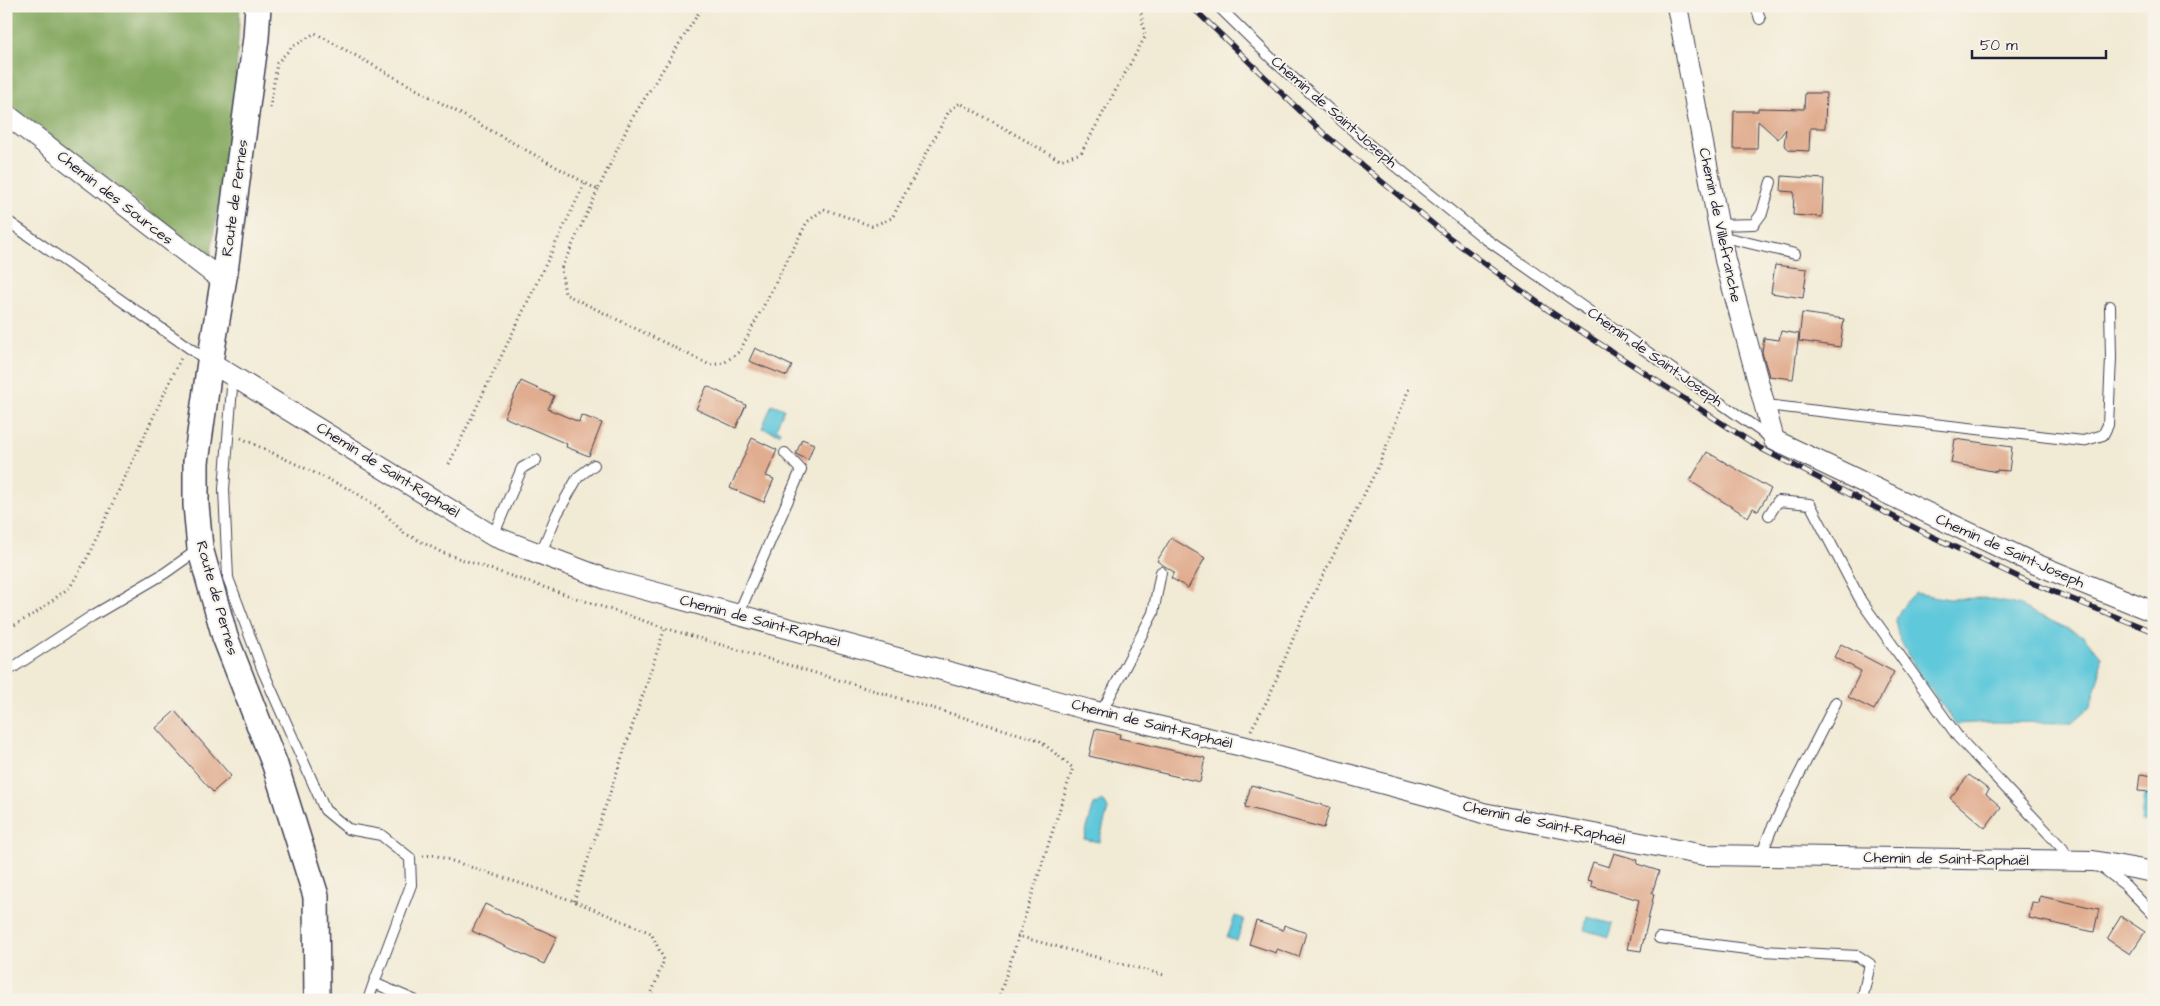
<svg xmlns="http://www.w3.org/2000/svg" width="2160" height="1006" viewBox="0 0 2160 1006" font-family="'Architects Daughter',sans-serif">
<rect width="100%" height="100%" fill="#f7f3e8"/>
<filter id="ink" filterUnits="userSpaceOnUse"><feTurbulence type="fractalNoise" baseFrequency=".02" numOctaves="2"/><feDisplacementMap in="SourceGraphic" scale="10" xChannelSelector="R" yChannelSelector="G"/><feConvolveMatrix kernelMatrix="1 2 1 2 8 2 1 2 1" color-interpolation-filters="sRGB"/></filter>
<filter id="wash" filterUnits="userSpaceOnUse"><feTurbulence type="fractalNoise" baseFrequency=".0096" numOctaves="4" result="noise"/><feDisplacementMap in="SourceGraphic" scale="20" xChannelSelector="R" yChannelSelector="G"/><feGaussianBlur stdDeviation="1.12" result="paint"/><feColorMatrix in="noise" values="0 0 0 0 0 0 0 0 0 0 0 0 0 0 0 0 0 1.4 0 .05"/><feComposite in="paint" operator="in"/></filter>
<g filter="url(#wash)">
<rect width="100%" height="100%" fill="#f1ead4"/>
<polygon fill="#83a85e" stroke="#52654c" points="6,6 240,6 234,108 210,258 6,101"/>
<g fill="#5ec8da" stroke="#40758a">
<polygon points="772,404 784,409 776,429 781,431 780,434 762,428"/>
<path d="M1915,593L1949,599L1983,598L2018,605L2083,636L2101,656L2100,672L2090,707L2072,723L1995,722L1956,724C1942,705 1893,643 1896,621C1898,610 1907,601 1915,593Z"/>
<polygon points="2144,794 2154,796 2152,822 2141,822"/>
<polygon points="1101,801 1105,803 1108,809 1099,842 1084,839 1094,804 1097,805"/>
<polygon points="1235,916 1244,919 1237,941 1227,938"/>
<polygon points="1587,917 1613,924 1609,937 1584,930"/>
</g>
<g id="blocks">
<g fill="#e1ad90">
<polygon points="1805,93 1826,93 1825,128 1810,128 1809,151 1790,150 1784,145 1786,129 1778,139 1758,121 1757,149 1733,149 1734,111 1758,111 1758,108 1804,109"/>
<polygon points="1782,176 1824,179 1822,217 1793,215 1794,192 1781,191"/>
<polygon points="1775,265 1807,269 1803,298 1771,293"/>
<polygon points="1802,313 1844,319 1840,347 1799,341"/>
<polygon points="1781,331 1799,334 1793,379 1769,376 1762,352 1764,338 1779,340"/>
<polygon points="755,348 792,366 787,376 749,361"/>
<polygon points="521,381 554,396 548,409 579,422 581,415 602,423 589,456 566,447 567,444 504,417"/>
<polygon points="707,386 746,405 736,428 696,409"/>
<polygon points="752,438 777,450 766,476 774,479 764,502 730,488"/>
<polygon points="802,439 814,444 808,460 796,454"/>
<polygon points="1955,439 2012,447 2009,471 1997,470 1997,472 1951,463"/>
<polygon points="1707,452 1771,489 1758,511 1753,508 1748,517 1690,481"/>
<polygon points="1171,538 1205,558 1188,588 1171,578 1174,572 1157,561"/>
<polygon points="1841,644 1894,672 1874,710 1848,697 1861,671 1834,657"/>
<polygon points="175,711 231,776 213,792 156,728"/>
<polygon points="1095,729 1120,734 1119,738 1205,758 1200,782 1089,756"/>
<polygon points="2140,774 2154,776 2154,792 2138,791"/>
<polygon points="1969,775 1989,790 1986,794 2001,807 1985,828 1950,798"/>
<polygon points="1251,785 1330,807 1324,828 1245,807"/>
<polygon points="1614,853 1638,860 1637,864 1659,871 1652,893 1654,894 1641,951 1627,949 1639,900 1591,886 1592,881 1587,880 1593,862 1609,867"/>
<polygon points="2040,896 2099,909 2094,932 2029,918 2032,902 2039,903"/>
<polygon points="485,904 557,937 544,964 472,931"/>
<polygon points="2121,916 2145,932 2130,954 2107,939"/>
<polygon points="1256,921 1283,930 1284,925 1306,933 1299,957 1277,949 1276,953 1249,944"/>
</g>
</g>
</g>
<g filter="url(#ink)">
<use href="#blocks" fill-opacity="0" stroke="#414052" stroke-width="1"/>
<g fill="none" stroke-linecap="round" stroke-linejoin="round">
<g stroke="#414052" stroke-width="12">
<g id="service">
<polyline points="1218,6 1274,61 1373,148 1483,237 1772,439"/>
<polyline points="1756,6 1760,19"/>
<polyline points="6,220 208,361"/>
<polyline points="1718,225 1754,224 1762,213 1771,182"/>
<polyline points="1720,236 1795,254"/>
<polyline points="233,375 224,489 228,578 263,671 325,810 348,829 381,835 410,858 411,885 374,983"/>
<polyline points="1765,405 2083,441 2103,435 2108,425 2111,358 2110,306"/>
<polyline points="1769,515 1778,501 1810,504 1861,601 1958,737 2063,849 2067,860"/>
<polyline points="493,536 522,468 536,460"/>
<polyline points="540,555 557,514 578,477 594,465"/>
<polyline points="738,615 801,470 785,453"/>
<polyline points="6,672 92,616 165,573 199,549"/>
<polyline points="1101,713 1153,613 1161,572"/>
<polyline points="1761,856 1771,830 1836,702"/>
<polyline points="2100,866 2125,885 2154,915"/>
<polyline points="1659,938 1763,951 1858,956 1870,964 1862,1000"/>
<polyline points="368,1000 374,983 414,1000"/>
</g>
</g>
<g stroke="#414052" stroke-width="22">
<g id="minor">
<polyline points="1677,6 1725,260 1774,440 2033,563 2154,612"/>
<polyline points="6,114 223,281"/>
<polyline points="210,362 493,536 606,579 1089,710 1242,746 1426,795 1483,813 1704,855 2093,861 2154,872"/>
</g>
</g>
<g stroke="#414052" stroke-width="28">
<polyline id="tertiary" points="258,6 256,38 225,271 210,362 196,462 196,505 200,548 225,637 275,765 316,896 317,1000"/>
</g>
<g stroke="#414052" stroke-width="3" stroke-dasharray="1 4" stroke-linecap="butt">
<polyline points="270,108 277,63 291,48 315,33 598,190 631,120 703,6"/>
<polyline points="598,190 561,269 565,294 710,365 724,363 740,351 807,222 824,209 872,226 892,218 949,111 960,103 1060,160 1081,153 1145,37 1140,6"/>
<polyline points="241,438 353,491 378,507 404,533 443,553 665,628 1039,740 1073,768 998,1000"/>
<polyline points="449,464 585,183"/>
<polyline points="6,630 37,612 70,587 85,562 181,358"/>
<polyline points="1251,730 1269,697 1302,617 1379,465 1410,386"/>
<polyline points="423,856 434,855 574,901 651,933 664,960 649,1000"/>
<polyline points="574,901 665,628"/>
<polyline points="1017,936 1164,975"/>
</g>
<use href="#service" stroke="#fff" stroke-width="10"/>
<use href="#minor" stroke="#fff" stroke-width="20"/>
<use href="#tertiary" stroke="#fff" stroke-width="25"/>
<g stroke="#22223b" stroke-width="5.5">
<polyline id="rail" points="1191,6 1322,132 1450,238 1548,310 1760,448 1931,536 2027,581 2154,632"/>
</g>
<use href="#rail" stroke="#f7f3e8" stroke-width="4" stroke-dasharray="11" stroke-linecap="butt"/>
</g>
</g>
<g text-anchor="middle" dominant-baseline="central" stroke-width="4" stroke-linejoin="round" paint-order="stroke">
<g font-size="15" fill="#22223b" stroke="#f7f3e8">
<text transform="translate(1334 112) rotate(41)">Chemin de Saint-Joseph</text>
<text transform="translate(115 198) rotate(38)">Chemin des Sources</text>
<text transform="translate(235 198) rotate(-82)">Route de Pernes</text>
<text transform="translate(1720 225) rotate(78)">Chemin de Villefranche</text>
<text transform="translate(1655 357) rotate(35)">Chemin de Saint-Joseph</text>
<text transform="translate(388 470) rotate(32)">Chemin de Saint-Raphaël</text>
<text transform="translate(2010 551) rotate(24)">Chemin de Saint-Joseph</text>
<text transform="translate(217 598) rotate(74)">Route de Pernes</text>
<text transform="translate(760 621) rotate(15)">Chemin de Saint-Raphaël</text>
<text transform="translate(1152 724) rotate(14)">Chemin de Saint-Raphaël</text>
<text transform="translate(1544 823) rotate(12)">Chemin de Saint-Raphaël</text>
<text transform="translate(1946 859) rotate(1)">Chemin de Saint-Raphaël</text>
</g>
</g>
<rect width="2160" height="1006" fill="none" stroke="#f7f3e8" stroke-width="25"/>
<path d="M1972 50v8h134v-8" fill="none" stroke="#22223b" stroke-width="2.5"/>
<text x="1980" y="50" font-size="15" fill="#22223b" stroke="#f7f3e8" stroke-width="4" paint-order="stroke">50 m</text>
</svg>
